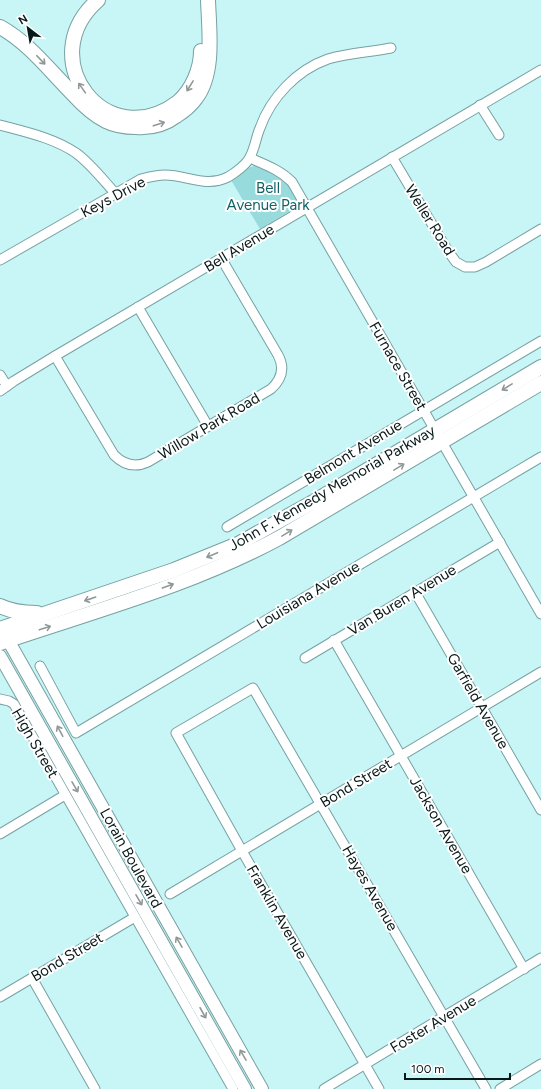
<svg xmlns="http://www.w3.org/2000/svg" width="541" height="1089" viewBox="0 0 541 1089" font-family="Figtree,sans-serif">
<rect width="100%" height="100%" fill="#c8f5f6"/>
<path fill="#97dbdc" d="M254,166C269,167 308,192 293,209L260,229L231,180L248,168Z"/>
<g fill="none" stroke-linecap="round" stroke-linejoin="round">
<g stroke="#77a1a2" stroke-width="11">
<g id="minor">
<polyline points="480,105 499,135"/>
<path d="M0,125C26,132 54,138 76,153C91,164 103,180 115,193"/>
<polyline points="392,157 448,251 456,262 465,267 475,267 486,262 541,229"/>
<path d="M250,158C266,165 280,170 292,182L541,614"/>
<path d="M0,260L141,179C149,177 157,175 165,175C187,175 206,188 228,177C235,173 247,164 250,157C255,148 256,137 260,128C271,97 297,70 328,59C348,53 371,52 391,48"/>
<polyline points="138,307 208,426"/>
<path d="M55,356L114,455C124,465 135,468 148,462L271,389C282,379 285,368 278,355L221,258"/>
<polyline points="0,375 7,386"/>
<polyline points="0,391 14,381 55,356 541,70"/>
<polyline points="227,527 541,341"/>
<polyline points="415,592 541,810"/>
<polyline points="334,640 524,969"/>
<polyline points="305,658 500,542"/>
<polyline points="40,666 76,733 541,457"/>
<polyline points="0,699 9,701 14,704 233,1089"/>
<polyline points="0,834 65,795"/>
<polyline points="170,894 541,672"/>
<polyline points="32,978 95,1089"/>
<polyline points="0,997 135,917"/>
<polyline points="324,1089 541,958"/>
<polyline points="379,1089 246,858 176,733 253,688 486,1089"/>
<polyline points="500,1089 541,1064"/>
</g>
</g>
<g stroke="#77a1a2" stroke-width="14">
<g id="major">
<polyline points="8,640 262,1089"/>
<polyline points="0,656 245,1089"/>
</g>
</g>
<g stroke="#77a1a2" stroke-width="16">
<g id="highway">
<path d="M98,0C31,59 107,156 178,102C192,90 201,69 201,51"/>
<path d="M0,27C29,43 50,71 73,94C83,105 94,115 106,121C116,126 126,127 136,127C150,128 164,125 176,116C184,111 191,105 196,98C215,73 209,30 208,0"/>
<path d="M0,606C12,612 24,613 37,613"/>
<polyline points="0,629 174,570 238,544 315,501 541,367"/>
<path d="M0,643C94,611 192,585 279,538L541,383"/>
</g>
</g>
<use href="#minor" stroke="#fff" stroke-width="9"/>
<use href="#major" stroke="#fff" stroke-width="12"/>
<use href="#highway" stroke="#fff" stroke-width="14"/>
</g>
<defs><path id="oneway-shaft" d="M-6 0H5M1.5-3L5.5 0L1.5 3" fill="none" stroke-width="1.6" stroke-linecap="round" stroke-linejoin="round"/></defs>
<g stroke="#909898">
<use href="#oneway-shaft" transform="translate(41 60) rotate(46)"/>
<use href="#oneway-shaft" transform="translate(190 86) rotate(122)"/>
<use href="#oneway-shaft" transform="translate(82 88) rotate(-125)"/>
<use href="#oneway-shaft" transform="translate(159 124) rotate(-18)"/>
<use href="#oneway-shaft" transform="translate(507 387) rotate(149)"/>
<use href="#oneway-shaft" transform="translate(399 467) rotate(-31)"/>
<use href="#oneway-shaft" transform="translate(287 533) rotate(-31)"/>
<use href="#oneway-shaft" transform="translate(212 555) rotate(157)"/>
<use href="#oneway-shaft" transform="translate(168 586) rotate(-20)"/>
<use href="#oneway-shaft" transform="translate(90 599) rotate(161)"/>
<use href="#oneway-shaft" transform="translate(45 628) rotate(-18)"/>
<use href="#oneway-shaft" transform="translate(60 731) rotate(-118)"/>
<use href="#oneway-shaft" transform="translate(75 787) rotate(60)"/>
<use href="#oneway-shaft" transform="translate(139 900) rotate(60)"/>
<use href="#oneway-shaft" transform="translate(179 942) rotate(-120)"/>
<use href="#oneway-shaft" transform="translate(203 1013) rotate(61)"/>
<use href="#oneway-shaft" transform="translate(243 1055) rotate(-120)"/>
</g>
<g text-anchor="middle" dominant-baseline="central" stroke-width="4" stroke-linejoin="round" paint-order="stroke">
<g font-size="15" fill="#136365" stroke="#fff">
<text x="268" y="188">Bell<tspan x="268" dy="17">Avenue Park</tspan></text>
</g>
<g font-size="15" fill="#081919" stroke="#fff">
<text transform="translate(113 197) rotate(-28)">Keys Drive</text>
<text transform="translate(430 220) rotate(58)">Weller Road</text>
<text transform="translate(239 248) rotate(-31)">Bell Avenue</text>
<text transform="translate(398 366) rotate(60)">Furnace Street</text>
<text transform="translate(209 426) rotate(-31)">Willow Park Road</text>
<text transform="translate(353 452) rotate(-31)">Belmont Avenue</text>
<text transform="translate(332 488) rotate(-30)">John F. Kennedy Memorial Parkway</text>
<text transform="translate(308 595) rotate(-31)">Louisiana Avenue</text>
<text transform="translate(402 600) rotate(-31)">Van Buren Avenue</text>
<text transform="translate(478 701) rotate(60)">Garfield Avenue</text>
<text transform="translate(35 743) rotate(60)">High Street</text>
<text transform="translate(356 783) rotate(-31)">Bond Street</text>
<text transform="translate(441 825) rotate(60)">Jackson Avenue</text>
<text transform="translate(131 858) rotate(61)">Lorain Boulevard</text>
<text transform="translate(370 888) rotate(60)">Hayes Avenue</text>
<text transform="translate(277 912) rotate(60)">Franklin Avenue</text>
<text transform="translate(67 957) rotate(-31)">Bond Street</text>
<text transform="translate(433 1024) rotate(-31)">Foster Avenue</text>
</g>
</g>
<g transform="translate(28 28) rotate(329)" stroke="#ffffff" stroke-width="3" paint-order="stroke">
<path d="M0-3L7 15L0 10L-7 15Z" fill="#081919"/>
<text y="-6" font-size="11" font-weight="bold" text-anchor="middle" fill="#081919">N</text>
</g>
<path d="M405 1073v6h105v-6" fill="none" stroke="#081919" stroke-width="2"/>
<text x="411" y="1073" font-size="12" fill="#081919" stroke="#ffffff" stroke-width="3" paint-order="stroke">100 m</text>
</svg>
